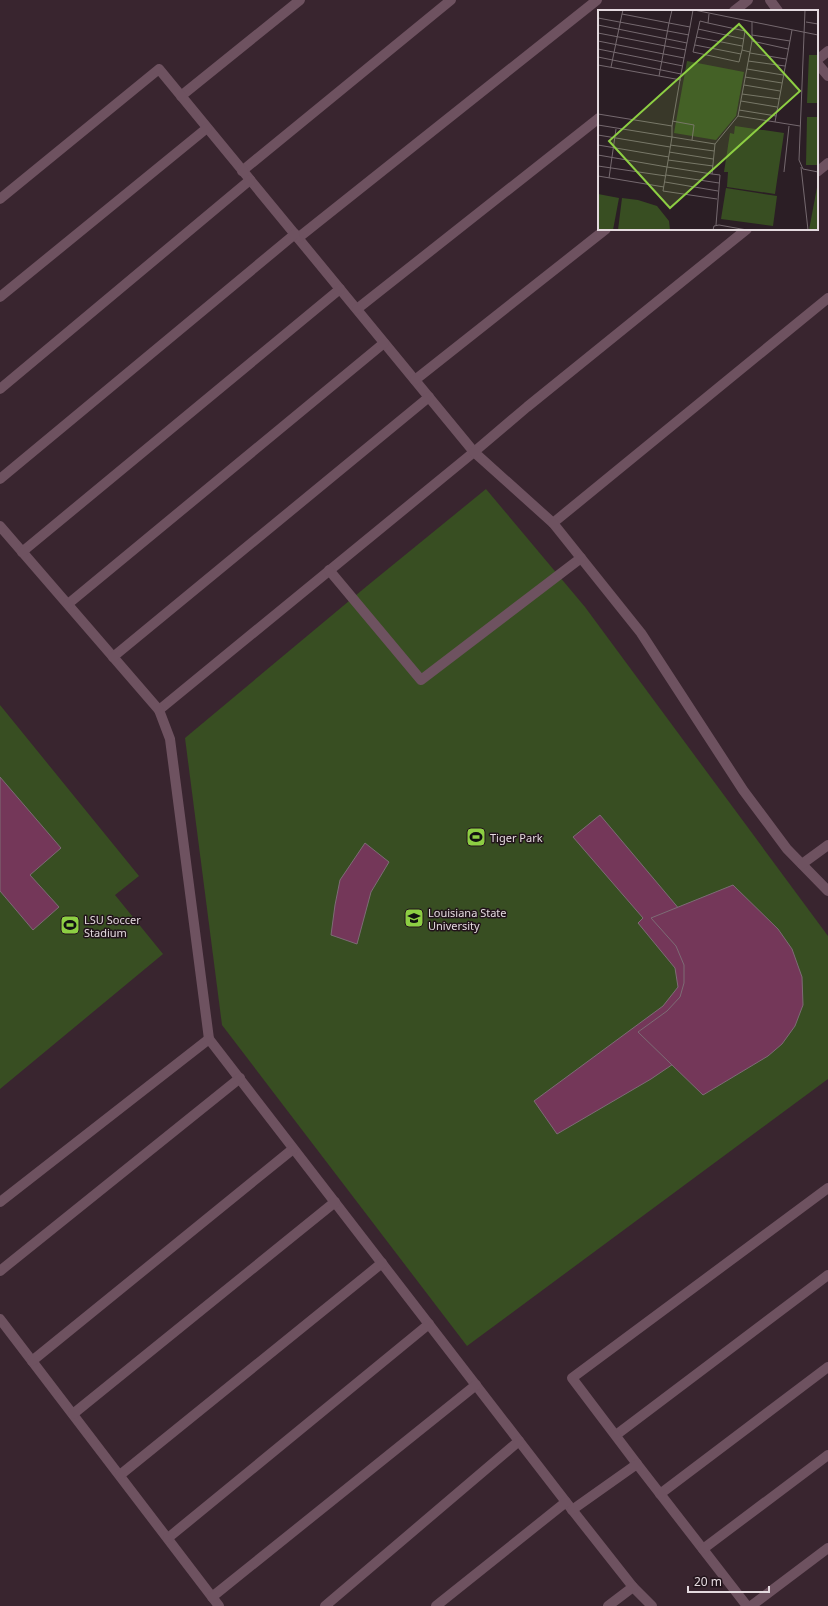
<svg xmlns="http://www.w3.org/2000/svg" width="828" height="1606" viewBox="0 0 828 1606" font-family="'Noto Sans',sans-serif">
<rect width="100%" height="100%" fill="#2b1e25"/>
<path fill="#39252f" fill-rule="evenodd" d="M0,0H828V1606H0ZM599,11H817V229H599Z"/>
<g fill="#384e22">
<polygon points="486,489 585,607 828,936 828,1079 467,1346 222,1025 185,738 367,586"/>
<polygon points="0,705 139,876 115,895 163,954 0,1089"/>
</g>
<g fill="#743759" stroke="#7d6c75">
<polygon points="0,777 61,848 30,875 59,907 33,930 0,891"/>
<polygon points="600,815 707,942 715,970 714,1004 699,1041 685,1056 651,1079 557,1134 534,1101 663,1006 678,987 675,968 638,923 643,918 573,837"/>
<polygon points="365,843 389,862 371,892 357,944 331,935 335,905 340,880"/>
<polygon points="733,885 778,929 792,949 802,977 803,1005 795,1026 782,1044 768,1056 703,1095 638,1032 667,1011 680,997 684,983 684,965 676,946 651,918"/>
</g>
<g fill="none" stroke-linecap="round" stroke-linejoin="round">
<g stroke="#6e5260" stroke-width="10">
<polyline points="770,0 778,11"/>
<polyline points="734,11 748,0"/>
<polyline points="817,60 828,51"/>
<polyline points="817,63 828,76"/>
<polyline points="181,96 300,0"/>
<polyline points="242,171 451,0"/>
<polyline points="817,172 828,163"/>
<polyline points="0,199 159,69 474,452 159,710"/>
<polyline points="747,229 527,407 474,452 553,523 828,298"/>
<polyline points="298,238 597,0"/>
<polyline points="0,297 207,128"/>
<polyline points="357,309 599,118"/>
<polyline points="415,380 606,229"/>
<polyline points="0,389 250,180"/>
<polyline points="0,479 295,234"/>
<polyline points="553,523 641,633 743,790 787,849 828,891"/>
<polyline points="0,526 159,710 170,739 209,1039"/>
<polyline points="22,552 340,289"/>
<polyline points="329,570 421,680 581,558"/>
<polyline points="68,604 384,343"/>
<polyline points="113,657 429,397"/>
<polyline points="802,864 828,845"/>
<polyline points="0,1202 209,1039 566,1502 633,1587 652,1606"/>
<polyline points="0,1271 240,1078"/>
<polyline points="0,1319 219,1606"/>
<polyline points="32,1361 293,1149"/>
<polyline points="73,1414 335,1202"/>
<polyline points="616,1435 828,1275"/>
<polyline points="637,1464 572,1378 828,1188"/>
<polyline points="120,1475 382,1263"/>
<polyline points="660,1494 828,1367"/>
<polyline points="572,1510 637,1464 747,1606"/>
<polyline points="168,1538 429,1324"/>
<polyline points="703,1549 828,1455"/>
<polyline points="212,1597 476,1385"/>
<polyline points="325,1606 519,1441"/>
<polyline points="436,1606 566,1502"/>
<polyline points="608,1606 633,1587"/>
<polyline points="751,1606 828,1548"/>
</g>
</g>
<defs>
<g id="stadium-square" transform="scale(1)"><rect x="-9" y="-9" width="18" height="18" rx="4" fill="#8dce43" stroke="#22141b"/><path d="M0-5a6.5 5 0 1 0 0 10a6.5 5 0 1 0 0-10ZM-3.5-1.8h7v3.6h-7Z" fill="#111"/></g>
<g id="university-square" transform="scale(1)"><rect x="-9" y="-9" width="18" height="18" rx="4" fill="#8dce43" stroke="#22141b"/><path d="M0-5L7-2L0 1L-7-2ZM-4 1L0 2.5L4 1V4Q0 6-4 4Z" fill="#111"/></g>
</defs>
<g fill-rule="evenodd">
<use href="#stadium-square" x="476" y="837"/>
<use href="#university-square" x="414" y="918"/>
<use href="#stadium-square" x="70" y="925"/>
</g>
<g text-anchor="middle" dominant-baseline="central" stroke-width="3" stroke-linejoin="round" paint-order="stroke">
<g font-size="11" fill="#e4dadf" stroke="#22141b" text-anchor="start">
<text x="490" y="837">Tiger Park</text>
<text x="428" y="912">Louisiana State<tspan x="428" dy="13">University</tspan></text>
<text x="84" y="919">LSU Soccer<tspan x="84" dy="13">Stadium</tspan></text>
</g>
</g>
<g transform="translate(598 10)">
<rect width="220" height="220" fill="#2b1e25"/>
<path d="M211,45H220V93H209ZM89,51L146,62L138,106L118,130L76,123ZM209,107H220V155H208ZM137,116L186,123L177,184L129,177L130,162H126L132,123L136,124ZM220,172V220H211ZM128,178L179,186L175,216L123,209ZM0,184L21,188L15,220H0ZM24,188L40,190L59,196L71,211L72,220H20Z" fill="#384e22"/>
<path fill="none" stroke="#75696f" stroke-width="1" d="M25,0L24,4L71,13L74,0M96,0L220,25M207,0L201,150L205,159L220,162M111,4L110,13L147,21L144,40L152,42M0,8L91,25M154,12V31L140,106L202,116M208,12L220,14M110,13L102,11L95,42L141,52L144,40M0,15L89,33M100,19L146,29M0,23L88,40M154,25L192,31M98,27L144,36M0,31L86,48M154,31L190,39M97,35L143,44M0,39L85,56M152,43L188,49M0,47L83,64L92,17M150,51L187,56M0,55L83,70M13,57L24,4M149,59L185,65M61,66L71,13L92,17L95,0M147,67L184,73M146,75L182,81M144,84L181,89M143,91L179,97M141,100L178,106M0,104L74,116V127L0,115M74,111L96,115L94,130M177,112L194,20M74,116L83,64M0,125L72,137M117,134L74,127L65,181L119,189M0,135L71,147M72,135L116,141M71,142L115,149M0,145L69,157M70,150L115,156M0,156L68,166M69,157L114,164M203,157L210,220M186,162L191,116M68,165L121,173M0,166L66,177M11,168L18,119M67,172L120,181M118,215L122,165L114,164L117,134L140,106M115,220L116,216L121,215L149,220"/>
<path fill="#8dce43" fill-opacity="0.15" stroke="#8dce43" stroke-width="2" d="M141,14L202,81L72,198L11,131Z"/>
<rect width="220" height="220" fill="none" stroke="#e4dadf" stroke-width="2"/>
</g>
<path d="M688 1586v6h81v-6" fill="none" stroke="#e4dadf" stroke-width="2"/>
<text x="694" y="1586" font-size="12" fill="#e4dadf" stroke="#22141b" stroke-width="3" paint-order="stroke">20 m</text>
</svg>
